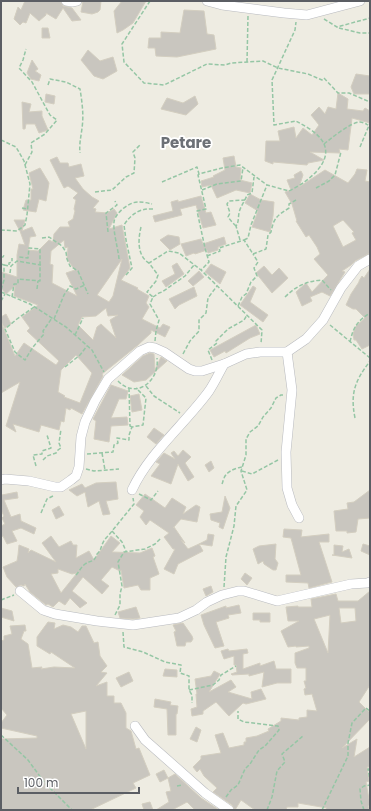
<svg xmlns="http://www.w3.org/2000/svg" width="371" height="811" viewBox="0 0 371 811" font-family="Poppins,sans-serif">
<rect width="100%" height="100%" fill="#eeece2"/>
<g fill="#c9c6bf" stroke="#d3cec0" fill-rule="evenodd">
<polygon points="25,1 60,1 63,6 72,8 81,20 72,21 63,8 56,19 46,13 46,15 39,21 30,13 26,23 23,22 20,25 14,19 18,7 21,10"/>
<polygon points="83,1 101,1 100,10 98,12 92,14 81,12"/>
<polygon points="122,1 146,1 133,23 123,30 117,33 114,11"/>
<polygon points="184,10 204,11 207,34 214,35 216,49 177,57 156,56 155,48 148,48 149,38 161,38 161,32 180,33"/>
<polygon points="42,28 48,28 50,38 42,38"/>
<polygon points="88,50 100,61 113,57 117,71 103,79 94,76 81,60"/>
<polygon points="32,60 38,69 35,71 41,75 39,81 31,79 27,73"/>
<polygon points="356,74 370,76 370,94 354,94 351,87"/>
<polygon points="338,93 348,99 347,109 363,111 365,108 370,111 370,123 352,118 348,150 339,149 340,153 310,152 324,160 308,163 307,165 273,162 273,164 265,161 266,141 280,141 278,131 294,127 296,138 303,128 312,135 319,125 311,115 319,107 325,114 328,107 336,109"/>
<polygon points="46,94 55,96 54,104 45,102"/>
<polygon points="195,96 198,104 186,115 161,109 167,98 183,103"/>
<polygon points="22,102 31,104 29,112 42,111 42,116 48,130 39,133 35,124 26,124 25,129 23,129"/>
<polygon points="234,156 236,167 241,168 240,180 252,183 250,193 236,190 217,198 211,185 202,187 201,181 214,177 213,176 225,170 223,158"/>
<path d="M57,157L60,163H68L69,167L81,164L84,176L75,178L83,189L92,197L99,201L93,208L96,209L95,212L107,213L114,209L117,213L109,229L122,225L130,268L121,280L138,288L137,289L149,296L146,303L149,307L142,319L160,328L163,324L170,327L165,337L151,330V333L138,345L102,374L103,376L82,414L71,408L70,410L66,408L64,422L61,421L59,430L41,425L39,432L13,424L16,432L6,426L20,382L1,393V322L15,356L24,343L56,365L59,361L27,331L30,328L22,317L38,305L14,296L15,286L6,294L1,288V272L17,277V255L19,244L25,245L20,231L14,220H25L22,231L32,227L36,236L30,237L28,250L38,251L49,240L53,242L54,234L60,227H70L68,222L73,219L75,211L74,209L76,200L73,198L78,193L68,186L64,188L50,160ZM64,240L65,248L68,247L67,259L75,270L66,273L77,296L52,283L53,265L50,264L51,251ZM122,259L113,296L109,302L97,295ZM106,308L108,316L118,315L110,320L116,338L101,324L97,327L93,340L78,325L82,317L96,316ZM76,355L92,373L80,403L64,397L65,396L58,392L61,370Z"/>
<polygon points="40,168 49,183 46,201 39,199 36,212 23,210 26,200 31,200 31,189 33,189 29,173"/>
<path d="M357,169L367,170L365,181L370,182V253L355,261L351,265L342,271L345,272L330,296L322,292L310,297L312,301L302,306L296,292L306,283L312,292L328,275L314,259L320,254L317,247L309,235L306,237L296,221H297L292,204L285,192L291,190L287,180L295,178L294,175L301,171L303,175L299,187L325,170L348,183L355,174ZM343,220L354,232L352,233L356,240L343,247L333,226Z"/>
<polygon points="250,194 261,200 274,202 273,216 270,232 252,227 258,211 245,203"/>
<polygon points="201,196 206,213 211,212 216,225 203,228 196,205 180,209 182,215 155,222 153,216 173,211 171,202 178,200 178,202"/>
<polygon points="168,235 179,237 180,244 170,250 160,240"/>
<polygon points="224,237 226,244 218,247 218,250 208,253 207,250 195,254 194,253 186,256 181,244 201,239 203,244"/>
<polygon points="177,263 184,274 166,287 162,281 175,274 172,266"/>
<polygon points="211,264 226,272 220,284 205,272"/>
<polygon points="264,266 272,275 279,268 288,278 272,293 256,273"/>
<polygon points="370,269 370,345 362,349 356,340 354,340 353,334 356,326 365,318 356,309 353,309 346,305 351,294 359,282 359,281 362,276 364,278"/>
<polygon points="199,271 204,277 193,286 188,281"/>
<polygon points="253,286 256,288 250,302 268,315 263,322 240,305"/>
<polygon points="194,287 197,296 179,305 175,309 169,299"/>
<polygon points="6,314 11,324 5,328 1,322 1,317"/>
<polygon points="256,325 260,334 250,338 226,353 225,351 214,357 210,350"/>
<polygon points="150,353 154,354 155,370 161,357 167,361 146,380 134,382 122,375 143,356"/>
<polygon points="111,385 128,391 126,399 119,399 111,418 127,417 128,425 111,426 109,442 94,439 96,421 93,419"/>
<polygon points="139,394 142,410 132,412 130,396"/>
<polygon points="154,428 164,435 156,444 147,437"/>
<polygon points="183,450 191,457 185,463 194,477 188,481 178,464 171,484 151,476 160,464 156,462 164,453 175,459 171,453 174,451 178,456"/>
<polygon points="211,461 214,468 209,472 205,465"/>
<polygon points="116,482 118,499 106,501 110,514 103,515 99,501 88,507 85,492 77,496 69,490 82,484 85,488 96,483"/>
<polygon points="370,490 370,518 358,519 356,532 347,533 347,531 336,531 334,511 348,509 347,503 354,502"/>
<polygon points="17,492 18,498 4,500 11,517 20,514 21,521 36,528 34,534 21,528 12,531 17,541 7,544 3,536 1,537 1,526 5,524 2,518 4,516 1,510 1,493 2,495"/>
<polygon points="145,494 165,508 172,498 186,507 183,514 196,505 200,507 197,522 181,519 173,528 174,527 185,543 181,540 188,549 199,544 203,551 178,564 174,574 164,569 174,551 175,549 173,549 164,537 169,533 150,520 146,525 140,517 144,511 136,505"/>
<polygon points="225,496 230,508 223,529 219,527 220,523 211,520 210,514 222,512"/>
<polygon points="59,506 64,515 56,519 52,510"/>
<polygon points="284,529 302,530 301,537 329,534 329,542 319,542 332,582 309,588 308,583 286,582 286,575 301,575 291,538 283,537"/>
<polygon points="208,534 214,535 212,546 199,544 207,540"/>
<path d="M51,536L59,547L71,541L73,545H77L76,558L89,551L94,560L111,536L120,543L112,552L140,553L152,548L155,556L153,557L159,574L150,578V590H141L138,585L124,588L121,570L120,571L112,567L101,580L109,586L102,594L83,577L72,591L87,603L80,608L70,598L65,605L59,601L53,607L48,604L46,605L30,592L25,584L24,586L21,585L16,587L7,577L3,567L17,561L18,555L19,545L29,549L28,553L31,550L56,562L42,543ZM58,569L72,574L77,573L61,593L51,574L58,573Z"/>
<polygon points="276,544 275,559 278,563 276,570 273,570 264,564 263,561 258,564 253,549 259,546"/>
<polygon points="363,544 370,546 370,555 361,551"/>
<polygon points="334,545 343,546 342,552 349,549 352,558 332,555 334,555"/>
<polygon points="245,573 252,578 247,585 241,579"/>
<polygon points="211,586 213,592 206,596 203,589"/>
<path d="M370,591V685L359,702L370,713V719L342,748L357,739L354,757L370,747V767H367L369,781L366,782L370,805L368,806L369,810H325L327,808L298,803V807H287L286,810H255L241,800L235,810L232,805L213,792L217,788L204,776L200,769L197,772L193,767L201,759V756L221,753L215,735L223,733L229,748L244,745V742H246V738L257,736L269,731L268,729L281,721V718L299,720V718L307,717V710L317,711L312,694L305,695L304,689L306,688L304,681H306V668H297L295,663V653L309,648V646L296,647V646L288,647L281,631L299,621H288L286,607L298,606V607H312L311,599L336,594L338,601H358ZM339,608H355L356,621L341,623ZM330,615L328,653L314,619Z"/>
<polygon points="239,605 241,613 228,615 229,618 216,622 224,646 215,648 204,625 201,615 226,606 226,608"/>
<polygon points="136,607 140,618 133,619 120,618 118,612"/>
<polygon points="1,608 12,611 14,621 1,617"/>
<polygon points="253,613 270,613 270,622 260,622 260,620 253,620"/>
<path d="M48,622L55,623L54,629L63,625L71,627L78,632L82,626H86L94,643L98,642L100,656L107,666L101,672L107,673L96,686L107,682V696H114V703H121L126,713V728L131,731L136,749L139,748L150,775L133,783L136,788L90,810H1V739L37,738V736L1,728V723L7,715L1,708V641L4,640V636L12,634L10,626L25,625L26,631H24L21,639L28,644L32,668L42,667L41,669L54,667L75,668L51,652L50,654L37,646V637ZM86,711V749L71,714Z"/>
<polygon points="183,623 192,636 193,639 191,642 186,642 185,646 177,646 174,632 176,631 173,625"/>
<polygon points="228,649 229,651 247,649 248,653 243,654 243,669 260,663 260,666 274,661 276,669 291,669 291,683 277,683 262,687 264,672 249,676 249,674 232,675 231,674 237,672 236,665 234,665 234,656 224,659 221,651"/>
<polygon points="165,669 177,670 177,677 163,676"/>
<polygon points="214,671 220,674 209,692 231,680 236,687 228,692 252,699 251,692 261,689 266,699 246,704 243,703 229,716 216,702 203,711 203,714 192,716 191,709 197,707 196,694 197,694 195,679 211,676"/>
<polygon points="129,672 133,681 121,687 116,678"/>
<polygon points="155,699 171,702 170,705 178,706 177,714 176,714 176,735 168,735 167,709 154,707"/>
<polygon points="196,727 201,730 197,742 190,739"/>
<polygon points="164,770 168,778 160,782 156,774"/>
<polygon points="175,774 201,798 219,810 195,810 187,802 172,810 156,810 169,802 166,792 171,791 168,778"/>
<polygon points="150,802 153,810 144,810 142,804"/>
</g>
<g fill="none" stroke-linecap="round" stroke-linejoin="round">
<g stroke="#b8babf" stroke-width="10">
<g id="minor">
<polyline points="66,1 72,2 77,1"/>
<polyline points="207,1 222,5 284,13 307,15 360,1"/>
<polyline points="287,352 292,390 286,452 287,488 292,505 299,518"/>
<polyline points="1,480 5,479 29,481 55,487 61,487 71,480 76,476 79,467 81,437 85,422 95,401 108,379 140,351 149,347 155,348 164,352 189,369 195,371 202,371 224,364 246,354 260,352 287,352 306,339 323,320 341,288 358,266 370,259"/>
<path d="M132,490C149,453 185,424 209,391C215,382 219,373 224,364"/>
<polyline points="20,591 43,610 55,614 97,621 133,625 179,618 196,610 207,602 222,595 238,591 244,591 277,601 351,584 367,583 370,582"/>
<polyline points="135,726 145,740 205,793 229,810"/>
</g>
</g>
<g stroke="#95c6a5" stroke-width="1.5" stroke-dasharray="4 2" stroke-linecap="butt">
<polyline points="150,1 122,44 124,62 144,83 164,85 207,64 225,65 231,63 263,61 278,68 308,74 322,80 324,78 338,93 349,93 370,102"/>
<polyline points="324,19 337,27 370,18"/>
<polyline points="339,28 360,33 370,33"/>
<polyline points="247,62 248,16"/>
<path d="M48,85L50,79L66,82L80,89C82,102 84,115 82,128C81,137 79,144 80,153"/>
<polyline points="1,140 16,147 24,161 30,184 27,215 25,225 17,231 1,230"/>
<path d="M324,144C330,139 351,122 360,122C363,122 366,124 368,125"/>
<polyline points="360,147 370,123"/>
<polyline points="25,165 32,152 31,143 45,134 57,120 50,115 32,82 19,68 23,60 26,49"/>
<polyline points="199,174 198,175 206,209 197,211 205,248 209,262 201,270"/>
<path d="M162,182L197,167L199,174L222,168L240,165L267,185L289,191C304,184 335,163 323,142C317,132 305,126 296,121L274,125L272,80L295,30L296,22"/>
<polyline points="316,188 329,181 335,175 341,152"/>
<polyline points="202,190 217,184 241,181 243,168"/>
<polyline points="95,192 112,190 126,177 134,173 135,158 133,152 140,145"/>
<polyline points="22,208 28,209"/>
<polyline points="236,226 232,222 228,217 230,213 227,204 229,201 245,200"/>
<path d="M141,227C138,239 137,256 149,263"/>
<polyline points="108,232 106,213 117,205 115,201"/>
<polyline points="42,238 49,237 62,246 66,252 67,259 70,266 78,271 88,294"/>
<path d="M240,240L236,226C239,222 238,218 239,213C240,207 245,201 247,195L252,193L254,177"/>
<polyline points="244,240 248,238 251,225 267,185"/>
<path d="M207,256L220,251L219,248L244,240L253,254L266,249L268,235L271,232C274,217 277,216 289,208V204L296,200"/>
<polyline points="1,257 3,257 4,255"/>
<path d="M119,259C118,248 113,232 114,222C115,213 130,201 139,202C143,202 148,203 152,204"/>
<polyline points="1,264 4,265 4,280 1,290"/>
<polyline points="4,265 9,266 9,263 12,262 12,258"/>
<polyline points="10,273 11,266 17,261 41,265"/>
<path d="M126,275L132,268L126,240L124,225C131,214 140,208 153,209"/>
<polyline points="37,289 38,281"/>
<polyline points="1,292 30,304 66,327 92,350 104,372"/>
<polyline points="12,297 14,284 18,284 18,279 40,281 40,249 29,248 28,258 19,257"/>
<polyline points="153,297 159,293 162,292 185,276 194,265"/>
<path d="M285,297C296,286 307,281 322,280L331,290"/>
<polyline points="1,301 5,294"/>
<polyline points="238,306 242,297 246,294 251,282 257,276 254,268 258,262 253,254"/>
<polyline points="34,307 17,319 5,329 15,352 25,360 33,347 44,334 43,331 52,318"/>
<polyline points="54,319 64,295 70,286 76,289 85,285"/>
<polyline points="330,325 370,358"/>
<polyline points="75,335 83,318"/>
<polyline points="155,341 156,331 159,320 150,304 153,297 147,292 156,281 158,275 149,263 168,251 179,253 201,270 262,330 261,344"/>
<path d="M350,342C353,328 357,321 370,313"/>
<polyline points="183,354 190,341 199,331 199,320 206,313 208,298 217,286"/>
<polyline points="212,360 208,350 217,343 216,341 228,329 244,320 247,315"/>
<polyline points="65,367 80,355 87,346"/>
<path d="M118,381C136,400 160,381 157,358"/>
<polyline points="146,386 154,396 180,413"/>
<polyline points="129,388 130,426 132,427"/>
<path d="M355,418C350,393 355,381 370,361"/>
<polyline points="102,453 105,470"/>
<polyline points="87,454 113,452 114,445 118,443 117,438 129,440 129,435 132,427 143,425 146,398 136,388"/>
<polyline points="43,460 47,456 56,453 58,450 61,448 59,443 61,429"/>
<polyline points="36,466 33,455 42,454 42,451 51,448 47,435"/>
<polyline points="86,469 94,471 119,469"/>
<polyline points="242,471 252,474 278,460"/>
<path d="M222,484C223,482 223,480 224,478C227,471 236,468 242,467"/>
<polyline points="139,494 151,500 158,491"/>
<polyline points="41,513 47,499 53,496"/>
<polyline points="112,531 122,542 126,551"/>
<path d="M76,575C79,572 81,567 85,564C91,560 94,563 97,554C103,549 100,543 108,536L134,504L133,498"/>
<polyline points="224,587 226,557 234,526 236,506 247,490 241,471 246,455 246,439 250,432 258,426 263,417 271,408 276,398 281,395 283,395"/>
<polyline points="1,600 14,595"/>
<polyline points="115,615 120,605 120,594 122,586 118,562 124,552 145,549 155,544 161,538"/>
<polyline points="123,632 124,647 143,652 165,662 181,665 180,673 189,676 189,690 192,695 192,703"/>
<polyline points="189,690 213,685 219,680 221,675 236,666"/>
<polyline points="1,735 28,760 44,782 72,810"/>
<polyline points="370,769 368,769 370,780"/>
<polyline points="177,786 183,785"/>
<polyline points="226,797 231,790 238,785 245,769 250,764 259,750 265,746 279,730 278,726 244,722 238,719 238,711"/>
<polyline points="267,810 272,797 277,771 285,762 282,754 303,736"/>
<polyline points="322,810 348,756 348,743 352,723 366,708 370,711"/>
<polyline points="364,810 361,801 360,789 364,786 370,785"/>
</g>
<use href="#minor" stroke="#fff" stroke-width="9"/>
</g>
<g text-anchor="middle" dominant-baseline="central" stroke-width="3.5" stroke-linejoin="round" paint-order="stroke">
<g font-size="15" font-weight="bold" fill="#6c7076" stroke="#fff">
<text x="186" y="142">Petare</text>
</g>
</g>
<rect width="371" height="811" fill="none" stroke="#5b5e64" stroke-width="4"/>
<path d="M18 787v6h121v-6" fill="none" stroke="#5b5e64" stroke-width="2"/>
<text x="24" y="787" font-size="12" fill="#5b5e64" stroke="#ffffff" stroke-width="3" paint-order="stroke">100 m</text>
</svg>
